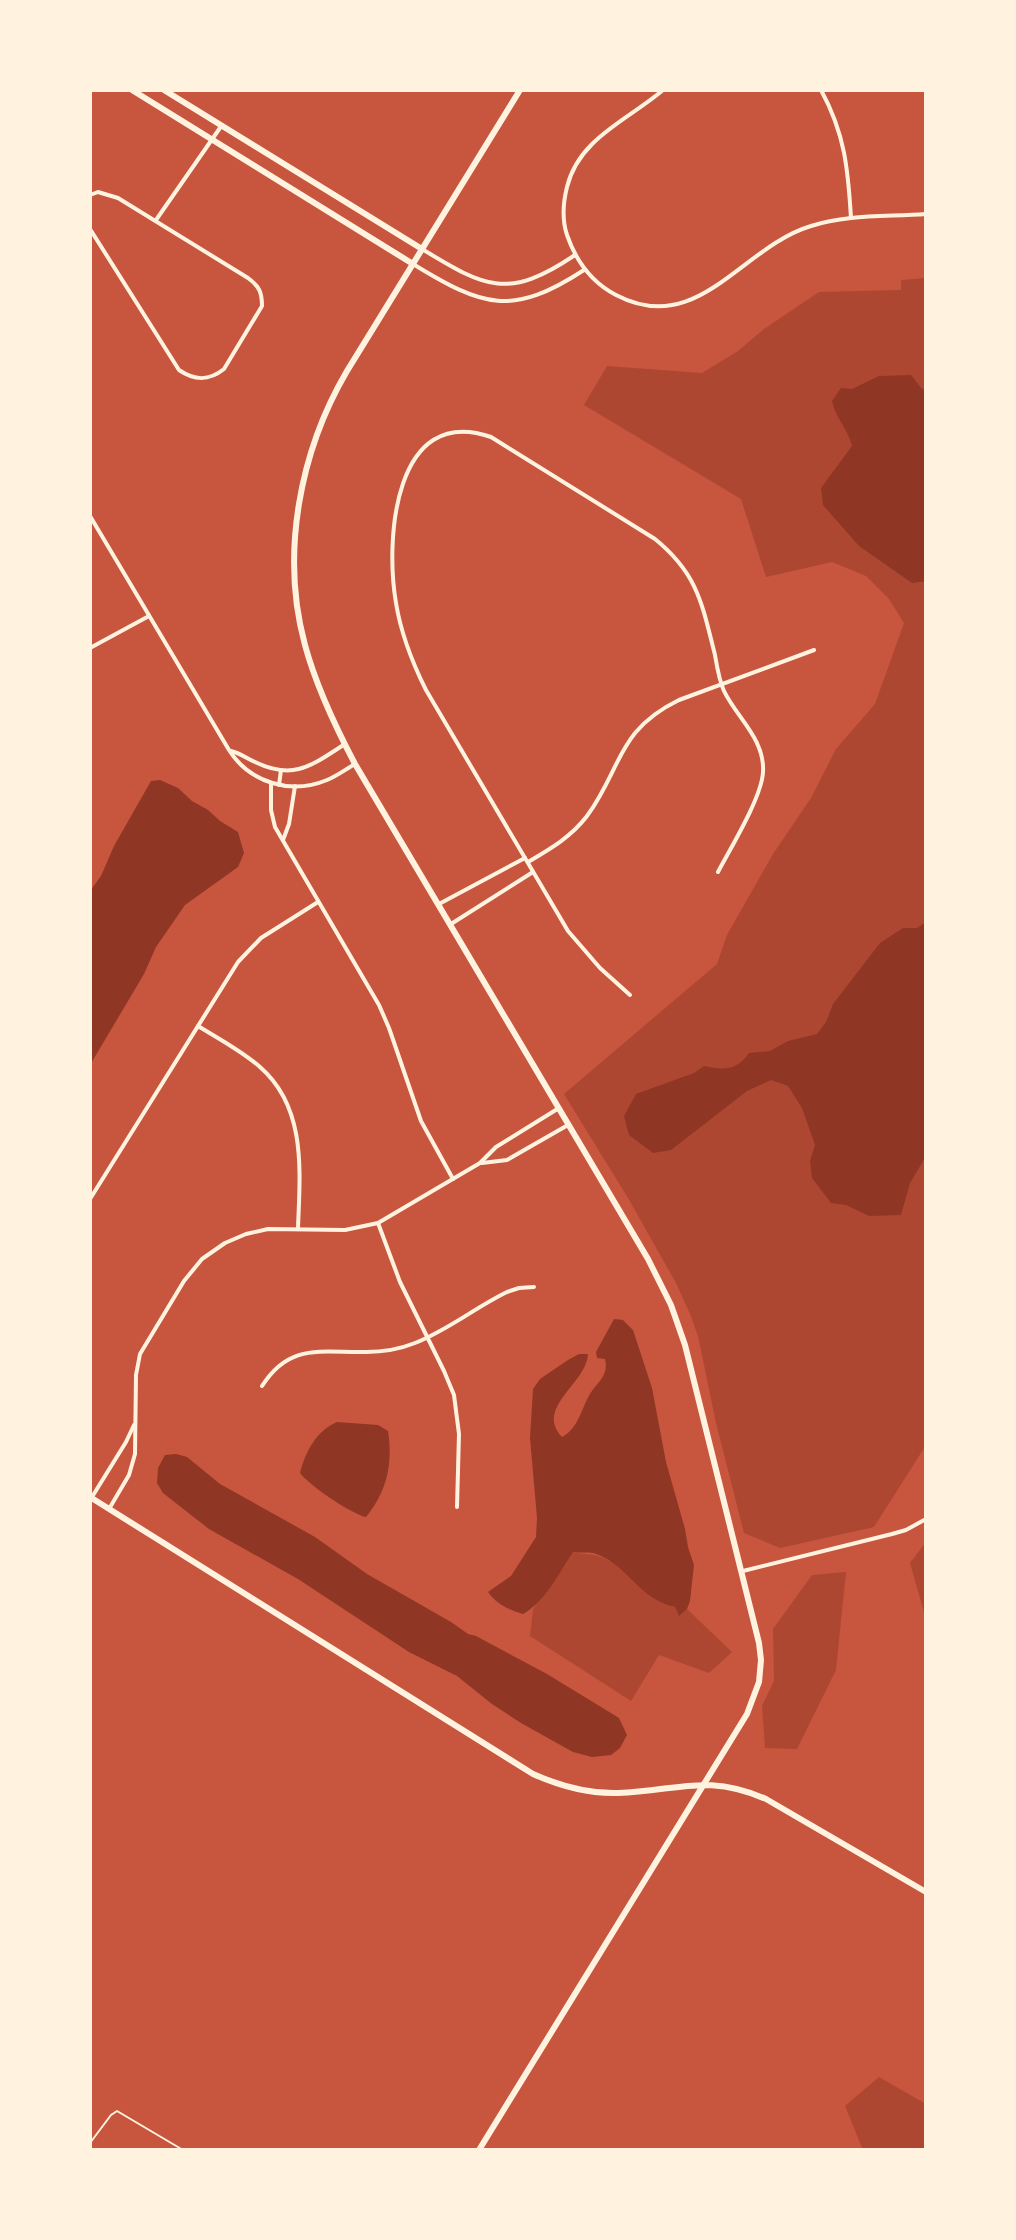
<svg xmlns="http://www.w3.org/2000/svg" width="1016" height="2240" viewBox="0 0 1016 2240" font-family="Spectral,serif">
<rect width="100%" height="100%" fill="#c8553d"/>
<g fill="#ae4732">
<polygon points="926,278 926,1445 874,1527 780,1548 744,1533 716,1423 698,1336 690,1314 676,1283 628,1198 564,1094 717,964 727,935 773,854 811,798 836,749 875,704 904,623 889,599 866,576 832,562 766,577 741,499 584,405 607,366 702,373 738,351 764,329 819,292 901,290 901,280"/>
<polygon points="926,1542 926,1619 910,1563"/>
<path d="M572,1552C581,1554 591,1554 599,1556C628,1566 643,1602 675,1607L679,1615L687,1609L732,1652L709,1673L659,1655L631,1701L530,1636L533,1609Z"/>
<polygon points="846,1572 836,1670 797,1749 765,1748 762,1706 774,1681 773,1629 812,1575"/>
<polygon points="879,2077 926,2104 926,2150 863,2150 845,2106"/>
</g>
<g fill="#8f3625">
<path d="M911,375L922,389L926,390V581L912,583L859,546L823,505L821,488L852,446C848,429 835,417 832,401L841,388L852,389L879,376Z"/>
<polygon points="160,780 178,788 192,801 208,810 220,821 238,832 244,853 238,867 185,905 156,947 144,974 90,1065 90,891 101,876 114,846 151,781"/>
<path d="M926,922V1156L910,1183L901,1215L869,1216L846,1205L831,1203L812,1178L810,1161L815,1145L802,1108L788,1086L771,1080L747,1091L671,1150L653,1153L629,1135L624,1116L636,1094L694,1073L704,1066C723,1070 737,1071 749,1053L770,1051L788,1041L817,1034L826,1022L833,1004L880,943L903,928H917Z"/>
<path d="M614,1319L623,1320L633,1330L652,1388L666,1462L685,1529L688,1547L694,1565L690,1601L687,1609L679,1616L675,1607C640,1601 626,1562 593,1553C587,1552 579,1553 573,1552C558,1574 546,1601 523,1614C510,1610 497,1605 488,1592L511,1576L536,1537L537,1518L530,1438L533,1389L540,1379L568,1360L579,1354H588C587,1383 534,1408 562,1437C579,1428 581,1409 590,1394C598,1381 609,1376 605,1359L597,1358L596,1352Z"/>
<path d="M337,1422L378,1425L388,1431C393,1464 387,1491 366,1517C351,1514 309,1485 300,1473C305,1452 317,1430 337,1422Z"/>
<polygon points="176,1454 187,1457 220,1484 315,1537 367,1574 451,1622 468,1634 476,1636 547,1674 619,1718 627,1735 620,1748 611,1755 592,1757 573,1752 521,1723 492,1704 457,1676 409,1652 298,1579 209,1529 163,1493 157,1483 158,1468 165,1455"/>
</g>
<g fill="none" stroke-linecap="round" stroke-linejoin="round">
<polyline stroke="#fff3e0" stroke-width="2" points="90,2143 111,2115 117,2111 183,2150"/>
<g stroke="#fff3e0" stroke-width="4">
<path d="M663,90C628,120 579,138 567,187C563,203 562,220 567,235C576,261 591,282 616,295C698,338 741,247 811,226C847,214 888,217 926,214"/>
<path d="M821,90C845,134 848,169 851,218"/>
<path d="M90,195L98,192L118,198L248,278C259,286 262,292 262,306L224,369C209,381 195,381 179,370L90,229"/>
<polyline points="156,220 222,125"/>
<path d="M422,249C486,288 508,300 575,255"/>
<path d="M413,264C483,307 512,317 584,270"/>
<path d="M90,516L229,750C250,783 291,795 327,780C337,776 346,769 355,764"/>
<polyline points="90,648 149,616"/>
<path d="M231,751C240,753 246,758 255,762C294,781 312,765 345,744"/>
<polyline points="271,783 271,810 275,827 379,1005 389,1028 421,1121 453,1179"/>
<polyline points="279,785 281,770"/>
<polyline points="283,840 289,824 295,786"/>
<path d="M528,862C550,849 571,837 587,816C622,768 617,730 679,700L814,650"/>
<polyline points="439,904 525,858"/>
<polyline points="451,924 533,872"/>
<path d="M630,995L600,968L568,931L426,690C412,662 401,634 396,603C385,540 394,403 491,437L655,539C698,574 702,604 715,655C717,667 719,680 724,691C737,718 765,739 763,772C762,797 730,849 718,872"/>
<path d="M198,1026C219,1039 242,1051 260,1067C307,1108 300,1172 298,1228"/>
<polyline points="482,1163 507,1160 568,1125"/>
<polyline points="90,1199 238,962 261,938 318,902"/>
<polyline points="378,1223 400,1282 444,1371 454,1395 459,1434 457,1507"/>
<path d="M262,1386C290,1342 322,1353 366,1352C383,1352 400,1349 415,1343C448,1330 476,1307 507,1292L519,1288L534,1287"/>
<polyline points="92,1497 126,1442 134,1425"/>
<polyline points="109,1509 129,1475 135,1454 136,1375 140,1354 184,1281 202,1259 225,1243 246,1234 268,1229 345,1230 378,1223 480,1163 496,1147 559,1108"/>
<polyline points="743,1571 892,1534 906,1530 926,1519"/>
</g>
<g stroke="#fff3e0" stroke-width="6">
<polyline points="132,90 413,264"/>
<polyline points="164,90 422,249"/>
<path d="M479,2150L747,1714L759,1682L761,1660L759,1643L685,1345L671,1305L648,1259L355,764C335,726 316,686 305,645C280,554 300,451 347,371L520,90"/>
</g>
<path stroke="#fff3e0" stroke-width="6" d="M90,1497L533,1774C560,1786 588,1794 618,1793C678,1791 706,1773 766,1799L926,1892"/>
</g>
<rect width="1016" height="2240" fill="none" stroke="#fff3e0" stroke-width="184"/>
</svg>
